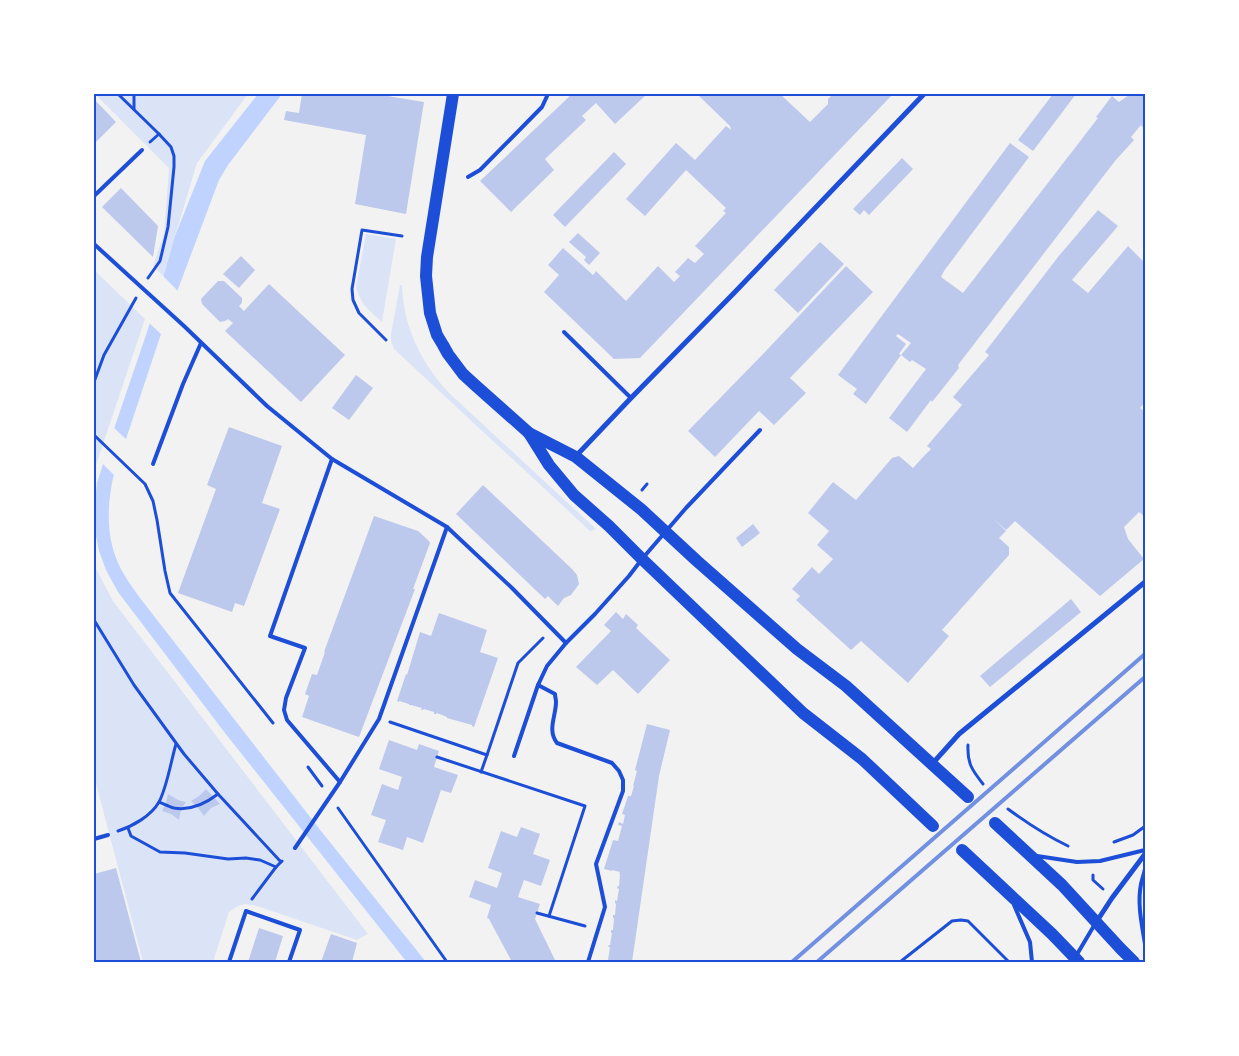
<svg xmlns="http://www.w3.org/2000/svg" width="1239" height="1056" viewBox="0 0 1239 1056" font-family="'Zilla Slab',serif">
<rect width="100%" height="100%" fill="#f2f2f2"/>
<g fill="#dbe4f7">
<polygon points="95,94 248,94 197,163 163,276 153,266 164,234 169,168"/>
<path d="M366,234L396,239L382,322C370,311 360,304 356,287Z"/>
<polygon points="94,270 145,319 94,471"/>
<path d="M400,285H402C403,326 421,362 448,392L596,529L592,531H590L394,349L391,341V334Z"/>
<polygon points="94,562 95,567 113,601 368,934 357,940 257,906 244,904 236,907 229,912 213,962 143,962 94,776"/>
</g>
<path fill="#bfd3fe" d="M258,94H282L228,165L219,180L160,337L113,478C106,511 106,546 125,576C129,583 135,591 140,598L321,831L426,962H407L402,956L225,733L118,592L106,570L99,551L94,526V513L97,483L115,426L148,329L175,236L205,161Z"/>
<g fill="#f2f2f2">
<polygon points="161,274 179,292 163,336 147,321"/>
<polygon points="112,426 128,441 116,477 101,462"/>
</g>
<g fill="#bdc9ec">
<polygon points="302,94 375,94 424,102 406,214 355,204 366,135 284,120 286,111 299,113"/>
<polygon points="572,94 647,94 615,124 596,103 582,116 586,120 545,159 554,170 511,212 480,181"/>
<polygon points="697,94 780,94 810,122 828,104 828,99 832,95 837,94 893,94 640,358 614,359 544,292 559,275 548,265 563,248 593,275 596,271 626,301 658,266 674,282 680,276 675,272 688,258 695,263 704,254 695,246 726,213 723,211 726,208 686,170 645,216 626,199 676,143 695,160 726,126 731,130 730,126"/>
<polygon points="1053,94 1076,94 1033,151 1018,140"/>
<polygon points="1128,94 1145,94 1145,128 1144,129 1141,125 1131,137 1134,140 1115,161 958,365 959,368 932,402 931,400 907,432 889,418 926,369 912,360 910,362 901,355 911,343 898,334 896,336 906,344 899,354 901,355 866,404 853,394 857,389 838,375 1010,143 1029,157 944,271 941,277 963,293 1098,118 1096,117 1112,96 1119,102 1129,95"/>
<polygon points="94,99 116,122 94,144"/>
<polygon points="614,152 626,164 565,227 553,215"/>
<polygon points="902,158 913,169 869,215 864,210 860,215 853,209"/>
<polygon points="121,188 158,226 153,257 102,207"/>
<polygon points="1098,210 1118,226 1072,280 1088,293 1128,246 1145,263 1145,402 1140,408 1145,412 1145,517 1139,512 1124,527 1128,539 1144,559 1100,596 1015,521 1006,530 994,519 1006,531 999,538 1009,547 1009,555 942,630 949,636 908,683 861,641 851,650 796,600 800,596 792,589 812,567 819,574 833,559 817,545 829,531 808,513 833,482 856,500 892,458 899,456 913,468 923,457 931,449 927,446 962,405 953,397 989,355 985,352 1058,257"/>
<polygon points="578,233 600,253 589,265 584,260 586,257 569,242"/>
<polygon points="820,242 844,264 798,313 774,290"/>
<polygon points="241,256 255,270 239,288 223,274"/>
<polygon points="846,266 873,292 790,378 806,393 774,425 759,411 715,457 688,431 764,353"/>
<polygon points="218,281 224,281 242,298 242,303 239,306 244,311 269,284 345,355 301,402 225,331 233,323 228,319 225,321 220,322 202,304 201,299"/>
<polygon points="356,375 373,388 349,420 332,408"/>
<polygon points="229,427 282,446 262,503 280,509 244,606 235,603 232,612 178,593 216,489 207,485"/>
<polygon points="483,485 572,569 577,575 579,584 571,595 564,598 558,606 548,596 545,599 456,514"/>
<polygon points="374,516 418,531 429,541 430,543 413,589 415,589 359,737 302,717 309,696 305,694 312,674 317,675 325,652 324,652"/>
<polygon points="753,524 760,533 742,547 736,538"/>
<polygon points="1071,599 1081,612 990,687 980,676"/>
<polygon points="616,612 623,619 626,614 638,625 636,628 670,660 638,694 613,670 597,685 576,667 611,631 604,625"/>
<polygon points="439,613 487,630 480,652 498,658 474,727 472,726 472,725 447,718 447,717 437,713 436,714 434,714 434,712 424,709 423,710 421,710 422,708 411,705 409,705 409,704 399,701 399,702 397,701 406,674 407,675 420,632 431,636"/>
<polygon points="647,724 670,730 659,776 632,962 608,962 604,960 608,960 610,947 608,947 609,945 610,945 612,933 611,933 611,930 613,930 614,918 613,918 613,915 615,915 616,904 615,903 615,900 617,901 619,889 617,888 618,886 619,886 620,874 619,874 620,872 612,870 612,871 604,869 613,840 618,841 622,826 618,825 619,822 623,824 625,815 622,814 628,796 631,796 634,786 633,786 637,771 635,770"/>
<polygon points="389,740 417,750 419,744 439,751 434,767 458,775 451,793 441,790 423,843 407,837 403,850 378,842 386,820 371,815 382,784 398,790 402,777 379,769"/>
<polygon points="206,789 220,804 211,808 204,816 198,808 191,801 199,796"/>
<polygon points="168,794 178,800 186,802 181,810 179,820 171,814 162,811 166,803"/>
<polygon points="521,827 540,834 533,854 550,860 541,886 524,880 518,897 540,904 535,919 556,962 512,962 489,919 487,918 491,905 469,897 475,880 497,888 502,873 488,868 501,831 517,837"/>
<polygon points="116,868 141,962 94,962 94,874"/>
<polygon points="259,928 283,936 275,962 248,962"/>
<polygon points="331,934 357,943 352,962 321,962"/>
</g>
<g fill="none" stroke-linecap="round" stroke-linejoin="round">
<g stroke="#1d4ed8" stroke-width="3">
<polyline points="118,94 159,134 171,147 174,156 174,167 168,227 160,261 148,278"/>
<polyline points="134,109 134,94"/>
<polyline points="150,142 159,134"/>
<polyline points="386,340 359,313 353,300 352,289 362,230 402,236"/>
<polyline points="94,382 104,355 136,298"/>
<polyline points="94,435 145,484 153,501 157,520 165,571 170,593 273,723"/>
<polyline points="642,490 647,484"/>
<polyline points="94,620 134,685 184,754 218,794 281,862"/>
<polyline points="390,722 487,755 518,663 543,638"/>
<path d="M968,745C967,763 972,770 983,784"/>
<polyline points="437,757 585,806 549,916"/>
<polyline points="308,767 322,786"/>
<polyline points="481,772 487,755"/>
<path d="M159,802C164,804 169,807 174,808C191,811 205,804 218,794"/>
<polyline points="338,808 447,962"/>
<path d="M1008,809C1027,823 1047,836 1068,846"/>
<polyline points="128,828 131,836 160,852 185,853 228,859 246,858 260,860 276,867"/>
<path d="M118,831C133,826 151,816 159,802C167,787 171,761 176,744"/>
<polyline points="1114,842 1133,835 1144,827"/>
<polyline points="1093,875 1093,880 1103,889"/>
<polyline points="252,899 276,867 282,861"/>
<polyline points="537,913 585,926"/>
<polyline points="900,962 952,921 961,920 968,921 1009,962"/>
</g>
<g stroke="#1d4ed8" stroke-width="4">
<polyline points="468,177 480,170 542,107 548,94"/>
<polyline points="94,196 142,150"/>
<polyline points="94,244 184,326 267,406 332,459 447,527 512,588 566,643"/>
<polyline points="564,332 631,398"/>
<polyline points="332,459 270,636 305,648 286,698 284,710 287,720 340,782"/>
<polyline points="153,464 183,384 201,343"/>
<path d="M538,685L555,694C555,697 556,699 556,702C556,716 547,730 557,743L612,763L619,771L623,780V791L596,864L605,907L588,962"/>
<polyline points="514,756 538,685 547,666 566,643 595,614 629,576 642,559 686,508 760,430"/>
<polyline points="94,839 108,835"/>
<polyline points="295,848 340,782 379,719 447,527"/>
<polyline points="1037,856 1077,862 1100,861 1145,850"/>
<path d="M1145,869C1144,874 1142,879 1141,884C1137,904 1142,925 1145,944"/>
<polyline points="1014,905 1030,942 1032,962"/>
<polyline points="1076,956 1095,924"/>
<polyline points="229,962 246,911 300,930 289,962"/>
</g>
<g stroke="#1d4ed8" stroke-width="5">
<polyline points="576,456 631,398 734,293 924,94"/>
<polyline points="933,763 959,734 1145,582"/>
<polyline points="1097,921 1112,898 1145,854"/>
</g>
<g stroke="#1d4ed8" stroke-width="12">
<polyline points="453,94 427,257 426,276 430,313 437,335 443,345 448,354 463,374 475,385 529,433 576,457 642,510 697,561 797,649 846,686 968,797"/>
<polyline points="529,433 549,465 574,495 609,526 642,559 803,713 862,759 933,826"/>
<polyline points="995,823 1062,885 1120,948 1134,962"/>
<polyline points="962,850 1052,934 1079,962"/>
</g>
<g stroke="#7290e2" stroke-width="4">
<polyline points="792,962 1145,654"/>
<polyline points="817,962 1145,677"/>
</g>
</g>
<rect width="1239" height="1056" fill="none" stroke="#ffffff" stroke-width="190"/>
<rect x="95" y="95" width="1049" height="866" fill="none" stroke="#1d4ed8" stroke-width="2"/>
</svg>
